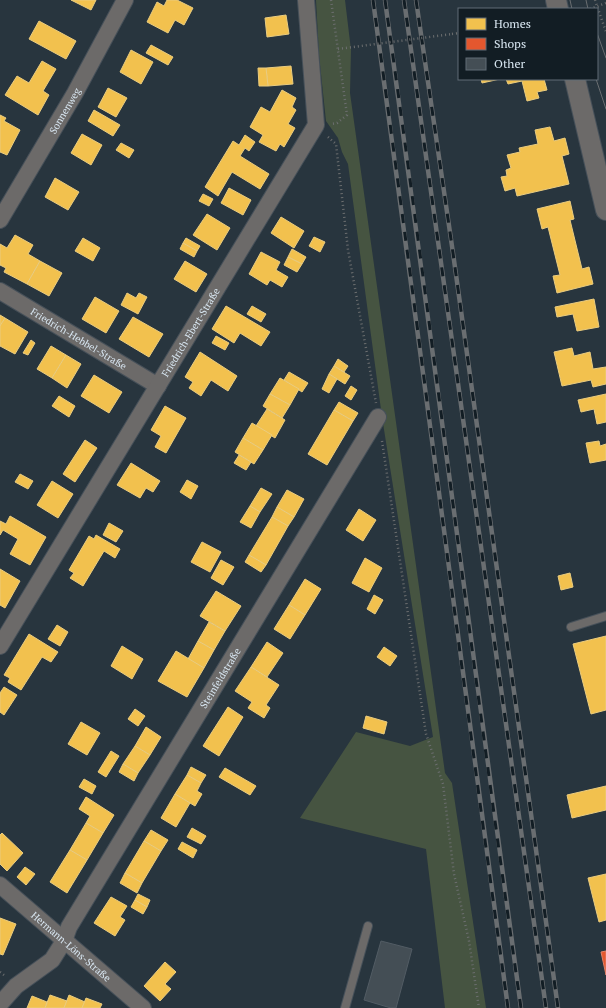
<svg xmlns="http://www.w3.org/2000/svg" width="606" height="1008" viewBox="0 0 606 1008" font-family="'PT Serif',serif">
<rect width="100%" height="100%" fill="#28353e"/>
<polygon fill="#465441" points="316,0 345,0 351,50 350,93 445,773 452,783 486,1008 445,1008 426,849 300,818 356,732 410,746 433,737 382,417 348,164 342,152 338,138 326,121 319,55"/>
<g fill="#f2c14e" stroke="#eacc7f">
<polygon points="71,0 96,0 91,10"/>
<polygon points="167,0 177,0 193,8 184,25 175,20 168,33 147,22 157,2 164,6"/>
<polygon points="286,15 289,34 267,37 265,18"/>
<polygon points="39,21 76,41 66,59 29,39"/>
<polygon points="151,45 173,57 168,65 146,53"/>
<polygon points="131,50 153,62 141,84 120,72"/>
<polygon points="42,61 56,69 43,91 49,95 38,115 5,95 17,76 29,83"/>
<polygon points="291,66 293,84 268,86 266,68"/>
<polygon points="258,68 266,68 268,86 259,86"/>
<polygon points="481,79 500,79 482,83"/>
<polygon points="506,79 544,79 547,90 537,92 539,98 527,101 522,81 508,84"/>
<polygon points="108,88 127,98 116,117 98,107"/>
<polygon points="282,90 296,98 292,107 296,110 288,124 295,128 284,147 280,144 276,151 259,142 263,135 250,127 261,107 270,112"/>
<polygon points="94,110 120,125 113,136 88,121"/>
<polygon points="0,115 6,118 4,121 20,130 7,155 0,152"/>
<polygon points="550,127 554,141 565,138 569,154 562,156 569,184 517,196 515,188 505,191 501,177 507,176 506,170 511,168 507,155 520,152 519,148 538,144 535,130"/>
<polygon points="82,134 102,145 91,165 71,153"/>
<polygon points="245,135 255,142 249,151 245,148 240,156 269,174 260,189 232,172 218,196 205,187 233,141 239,145"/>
<polygon points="121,143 134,150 129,158 116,150"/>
<polygon points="55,178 79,192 68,210 45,197"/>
<polygon points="229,188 251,200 243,215 221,203"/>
<polygon points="203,194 213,199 209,206 199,201"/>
<polygon points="570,201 574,219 570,220 582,269 589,267 593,284 557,293 553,276 560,275 548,227 542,229 537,209"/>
<polygon points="207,214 230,228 217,250 193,235"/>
<polygon points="281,217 304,231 294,248 271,233"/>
<polygon points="15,235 33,245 28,254 40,261 27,284 4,272 6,268 0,265 0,244 7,248"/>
<polygon points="314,237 325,242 320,252 309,246"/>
<polygon points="83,238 100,248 93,261 75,251"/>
<polygon points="186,238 200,246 197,251 183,243"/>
<polygon points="183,243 197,251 194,257 180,249"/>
<polygon points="292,249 306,257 302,264 288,257"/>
<polygon points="261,252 280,262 276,270 288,277 282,287 270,280 267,285 249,274"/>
<polygon points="288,257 302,264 297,272 284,265"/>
<polygon points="40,261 62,273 49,296 27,284"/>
<polygon points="185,261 207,274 196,292 174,279"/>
<polygon points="127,293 136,298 139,293 147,297 138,314 121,305"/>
<polygon points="95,297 119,311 106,333 82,319"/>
<polygon points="594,299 599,327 577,331 573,314 557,317 555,307"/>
<polygon points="226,306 270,332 261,346 240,333 234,343 212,329"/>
<polygon points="252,306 266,314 261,322 247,314"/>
<polygon points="0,315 5,318 0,326"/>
<polygon points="133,317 163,334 149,357 119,339"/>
<polygon points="5,318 28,332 15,354 0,346 0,326"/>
<polygon points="216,336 229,343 225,350 212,343"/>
<polygon points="31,340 35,343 28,355 23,353"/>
<polygon points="51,346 66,355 52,378 37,369"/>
<polygon points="572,348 574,356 590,352 593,369 606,367 606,384 593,387 591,380 562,386 554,352"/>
<polygon points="200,352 237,376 228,391 211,380 201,396 189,388 193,382 185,377"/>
<polygon points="66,355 81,364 67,388 52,378"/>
<polygon points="338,359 348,366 344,372 334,366"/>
<polygon points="334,366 350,376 345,384 329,374"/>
<polygon points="289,372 308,383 302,392 284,380"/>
<polygon points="329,374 337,379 329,393 322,389"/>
<polygon points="94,375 122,392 109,413 81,396"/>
<polygon points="280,378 299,389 290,405 270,394"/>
<polygon points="351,386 357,390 351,400 345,396"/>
<polygon points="270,394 290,405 282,418 263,406"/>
<polygon points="606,394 606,422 597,424 594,409 581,412 578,400"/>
<polygon points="59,396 75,406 69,417 52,406"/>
<polygon points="339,402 358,413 353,421 334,410"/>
<polygon points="165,406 186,418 166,453 155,447 161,436 151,430"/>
<polygon points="267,409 285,420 275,438 256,426"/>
<polygon points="334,410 353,421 327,465 308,454"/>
<polygon points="252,423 272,435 263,450 243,438"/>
<polygon points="243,438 263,450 254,464 235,452"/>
<polygon points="85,440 97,448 75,482 63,474"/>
<polygon points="599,441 600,446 606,444 606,460 590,463 586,443"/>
<polygon points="239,455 251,462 246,470 234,463"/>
<polygon points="131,463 160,481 153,492 146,488 140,498 117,485"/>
<polygon points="20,474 33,481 28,489 15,482"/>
<polygon points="187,480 198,486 191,499 180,492"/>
<polygon points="52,481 73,494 58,518 37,505"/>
<polygon points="261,488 272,494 260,512 250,506"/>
<polygon points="287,490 304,499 294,517 277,507"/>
<polygon points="250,506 260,512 251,528 240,522"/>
<polygon points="277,507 294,517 288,526 272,517"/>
<polygon points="359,509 376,520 363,541 346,530"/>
<polygon points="10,516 46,537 30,565 10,554 18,539 3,530 0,535 0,521 6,524"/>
<polygon points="272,517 288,526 266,565 249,555"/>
<polygon points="109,523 123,531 116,542 103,535"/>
<polygon points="96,535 120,549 115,558 104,551 83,586 70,578 74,573 69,570 89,536 94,539"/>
<polygon points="202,542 221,552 210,572 191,562"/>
<polygon points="249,555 266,565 261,572 245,562"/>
<polygon points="365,558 382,568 369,592 352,583"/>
<polygon points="221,560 234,567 223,585 211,578"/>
<polygon points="0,569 20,581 5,608 0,605"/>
<polygon points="570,573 573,587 561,590 558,576"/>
<polygon points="305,579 321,589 305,615 289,605"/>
<polygon points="216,591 241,606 225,631 200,616"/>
<polygon points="374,595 383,600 375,614 367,609"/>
<polygon points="289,605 305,615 290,639 274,629"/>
<polygon points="209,622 225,631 214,650 198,641"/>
<polygon points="57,625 68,632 60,646 48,639"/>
<polygon points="29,634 58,652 51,662 42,657 21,690 8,682 10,678 4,675"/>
<polygon points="606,636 606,710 591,714 573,644"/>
<polygon points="198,641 214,650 204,668 188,659"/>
<polygon points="267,642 283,653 267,677 251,667"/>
<polygon points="122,646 143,659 132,679 111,666"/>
<polygon points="384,647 397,656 390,666 377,657"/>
<polygon points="176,651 204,668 187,697 158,681"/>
<polygon points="251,667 279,685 266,705 270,708 264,718 248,708 252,702 235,691"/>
<polygon points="4,687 17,695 4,715 0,712 0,693"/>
<polygon points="228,707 243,717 219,756 203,746"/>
<polygon points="135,709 145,716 138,726 128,719"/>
<polygon points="366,716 387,722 384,734 363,728"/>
<polygon points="81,722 100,733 87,755 68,744"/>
<polygon points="146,727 161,737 150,755 135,746"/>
<polygon points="135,746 150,755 138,773 123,764"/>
<polygon points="111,751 119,756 106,777 98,772"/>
<polygon points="123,764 138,773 134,781 119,772"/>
<polygon points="191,767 206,775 201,783 187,775"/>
<polygon points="225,768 256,786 250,795 219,777"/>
<polygon points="187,775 201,783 197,791 202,794 195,806 175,794"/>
<polygon points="84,779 96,786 92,794 79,787"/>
<polygon points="606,786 606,810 572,818 567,795"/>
<polygon points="175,794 190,803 176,827 161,818"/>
<polygon points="86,797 114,815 103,833 86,823 90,816 79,809"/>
<polygon points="86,823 103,833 87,860 70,850"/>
<polygon points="192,828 206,836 201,844 187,837"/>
<polygon points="151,830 168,840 161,851 144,841"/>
<polygon points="2,833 23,853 7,871 0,864 0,835"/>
<polygon points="144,841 161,851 142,883 125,873"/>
<polygon points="182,842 197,850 193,858 178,849"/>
<polygon points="70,850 87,860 67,893 50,882"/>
<polygon points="25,867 35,874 26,885 17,877"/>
<polygon points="125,873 142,883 137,893 120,883"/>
<polygon points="606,874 606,920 599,922 588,878"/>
<polygon points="138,894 150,900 147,907 135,900"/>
<polygon points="111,897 127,906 120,917 125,920 115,936 94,923"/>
<polygon points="135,900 147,907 143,914 131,907"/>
<polygon points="0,918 16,924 3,955 0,954"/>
<polygon points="165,962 176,972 165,984 171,989 160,1001 144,986"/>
<polygon points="50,995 67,1001 64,1008 45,1008"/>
<polygon points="69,995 85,1002 82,1008 64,1008"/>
<polygon points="32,996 47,1002 45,1008 27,1008"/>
<polygon points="86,998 102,1004 100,1008 82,1008"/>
</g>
<polygon fill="#e4572e" stroke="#e08268" points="606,951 606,975 601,952"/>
<polygon fill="#444e55" stroke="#525c64" points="381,941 412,949 396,1008 391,1008 364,1000"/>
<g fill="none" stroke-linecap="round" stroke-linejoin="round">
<g stroke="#465059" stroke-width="10">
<g id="service">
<polyline points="571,627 606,616"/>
<polyline points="345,1008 368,926"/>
</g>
</g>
<g stroke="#465059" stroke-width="18">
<g id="minor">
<path id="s1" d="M0,220L75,93L125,0"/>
<path id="s2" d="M0,291L158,386"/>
<path id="s3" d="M0,646L316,125L306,0"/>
<path id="s4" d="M0,885L143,1008"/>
<path id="s5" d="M0,1004L16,986L52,960L64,941L69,927L378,417"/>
</g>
</g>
<g stroke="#465059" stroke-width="22">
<g id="tertiary">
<polyline points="556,0 558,9"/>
<polyline points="575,79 606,210"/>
</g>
</g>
<g stroke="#6c6e6f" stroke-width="2.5" stroke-dasharray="1 3" stroke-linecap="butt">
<polyline points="331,0 347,115 337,123 331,124"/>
<polyline points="595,0 606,32"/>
<polyline points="590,9 606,3"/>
<polyline points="452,34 459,33"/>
<polyline points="328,137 336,144 348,250 376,403"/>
<polyline points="382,441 426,734 443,784 454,874 469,941 479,1008"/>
<polyline points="0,972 4,975"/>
</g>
<use href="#service" stroke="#6c6a69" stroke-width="8"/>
<use href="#minor" stroke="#6c6a69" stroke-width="16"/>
<use href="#tertiary" stroke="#6c6a69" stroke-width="20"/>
<g stroke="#6a6e71" stroke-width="1">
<polyline points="570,0 572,9"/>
<polyline points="586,0 588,9"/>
<polyline points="597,33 606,58"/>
<polyline points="596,79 606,109"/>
</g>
<g stroke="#6a6e71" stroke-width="4.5">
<g id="rail">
<path d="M373,0C420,336 461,672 508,1008"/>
<path d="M385,0C433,336 473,672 521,1008"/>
<polyline points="404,0 546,1008"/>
<polyline points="416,0 453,253 558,1008"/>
</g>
</g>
<use href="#rail" stroke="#121d24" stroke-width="3" stroke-dasharray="9" stroke-linecap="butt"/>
<polyline stroke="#6c6e6f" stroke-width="2.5" stroke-dasharray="1 3" stroke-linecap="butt" points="338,49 452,34"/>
</g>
<g text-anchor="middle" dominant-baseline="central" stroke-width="4" stroke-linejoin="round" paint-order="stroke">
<g font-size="10" fill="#d8e6f1" stroke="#121d24">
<text stroke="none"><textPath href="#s1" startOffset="127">Sonnenweg</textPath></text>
<text stroke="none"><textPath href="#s3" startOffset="367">Friedrich-Ebert-Straße</textPath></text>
<text stroke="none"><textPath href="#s2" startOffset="92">Friedrich-Hebbel-Straße</textPath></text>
<text stroke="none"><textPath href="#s5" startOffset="397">Steinfeldstraße</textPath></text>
<text stroke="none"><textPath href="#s4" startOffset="94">Hermann-Löns-Straße</textPath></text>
</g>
</g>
<rect x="458" y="8" width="140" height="72" fill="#121d24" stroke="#616d76"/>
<rect x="466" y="18" width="20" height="12" fill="#f2c14e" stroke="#616d76"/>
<text x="494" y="28" font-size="12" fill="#d8e6f1">Homes</text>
<rect x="466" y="38" width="20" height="12" fill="#e4572e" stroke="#616d76"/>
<text x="494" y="48" font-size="12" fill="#d8e6f1">Shops</text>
<rect x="466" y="58" width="20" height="12" fill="#444e55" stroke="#616d76"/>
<text x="494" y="68" font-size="12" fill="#d8e6f1">Other</text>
</svg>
